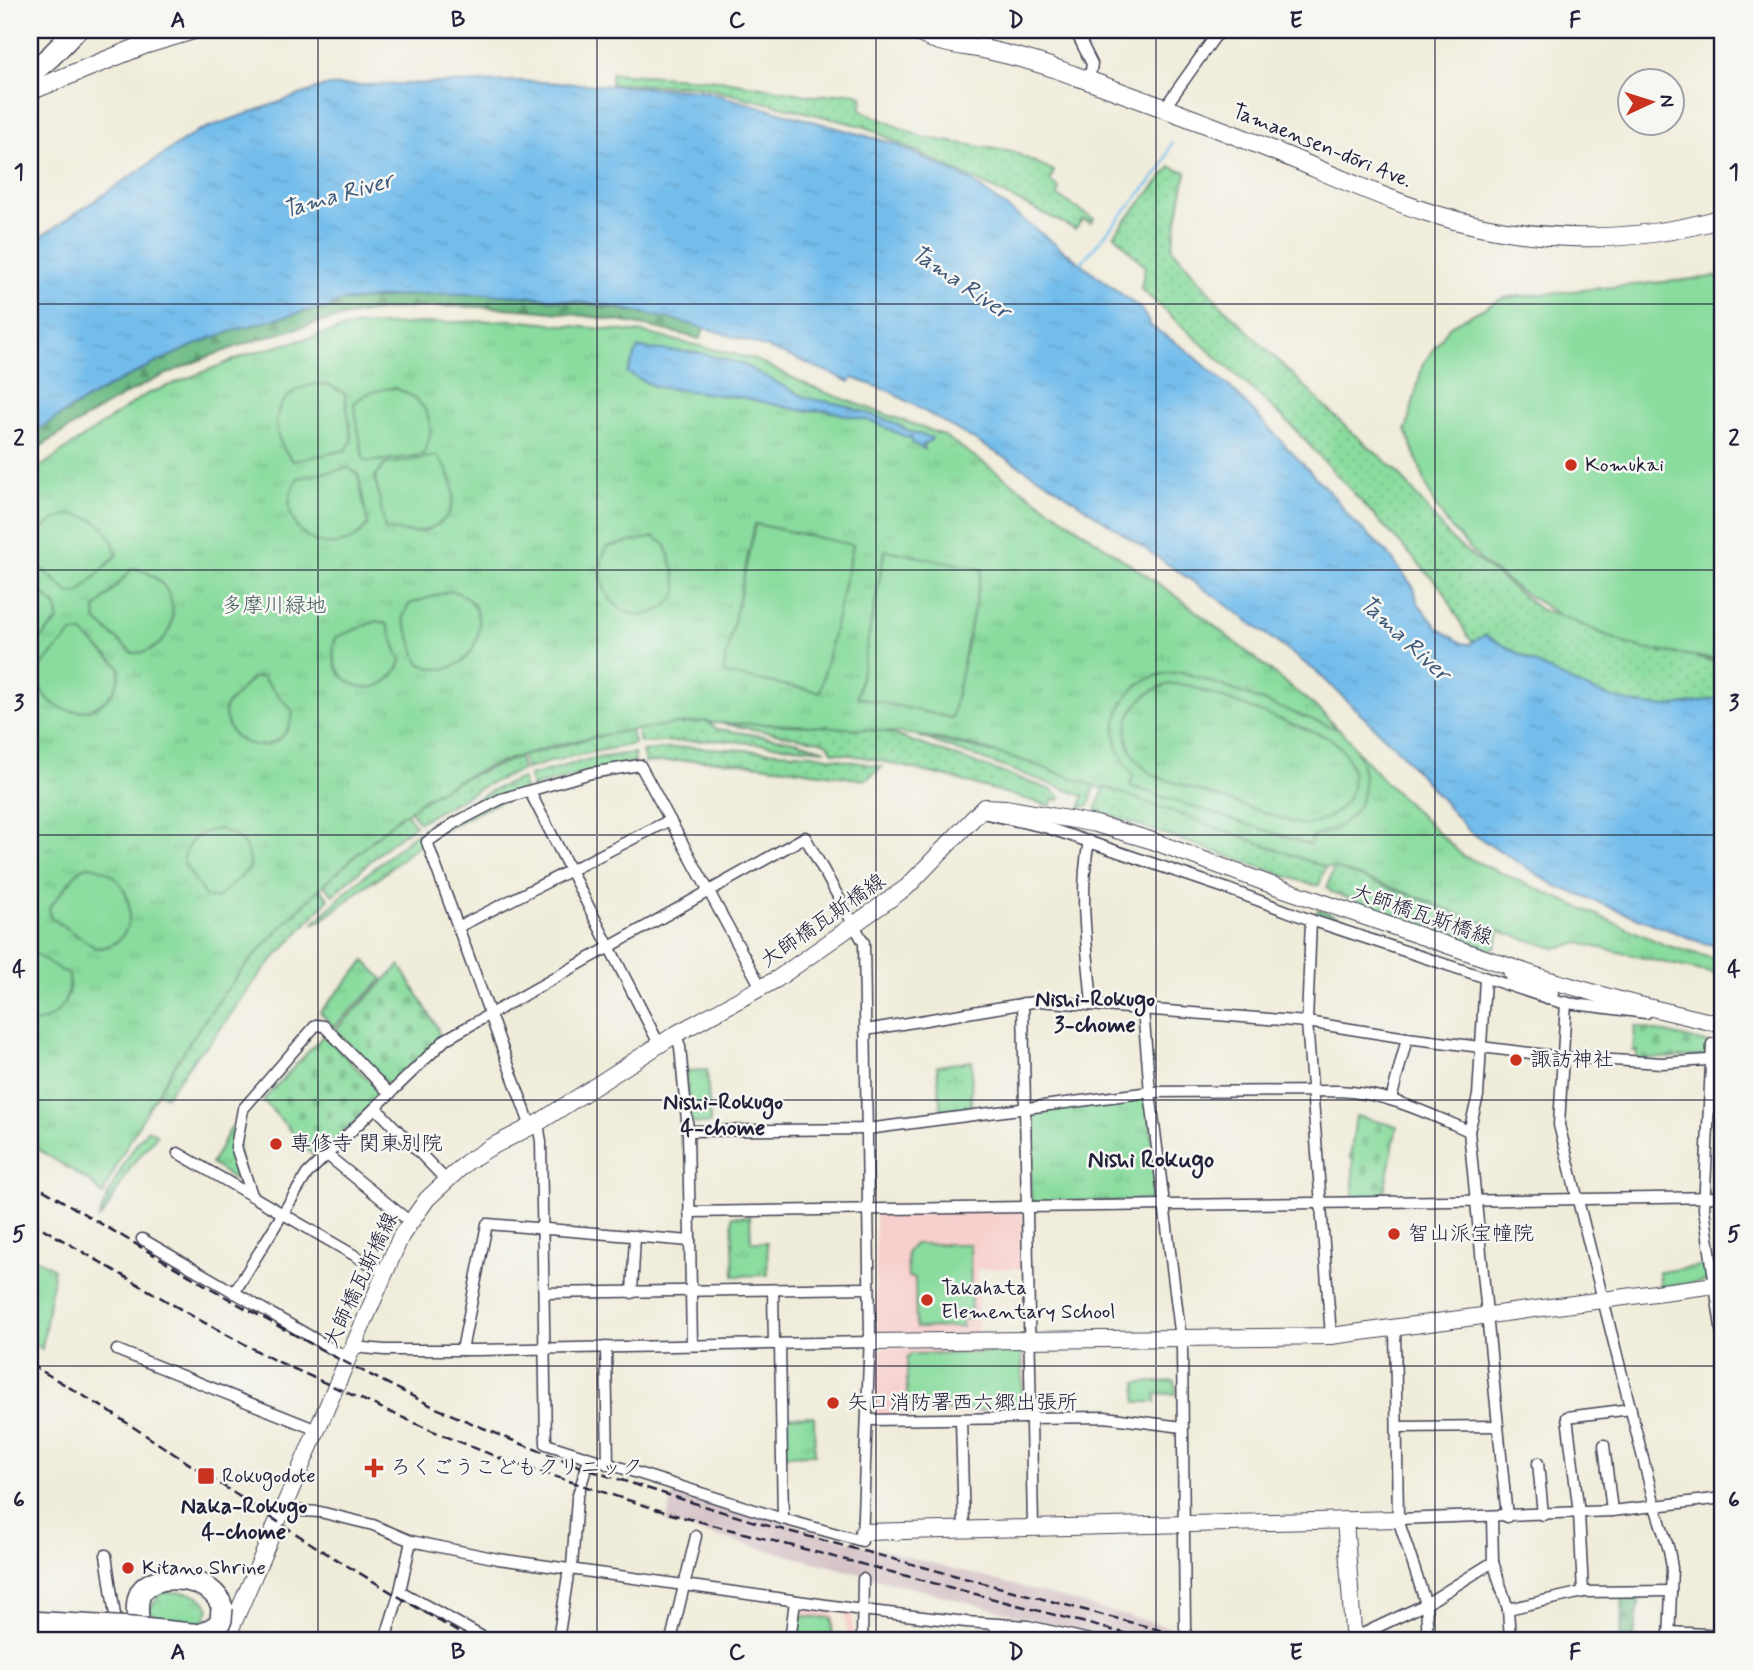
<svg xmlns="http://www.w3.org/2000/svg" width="1753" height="1670" viewBox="0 0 1753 1670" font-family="Mynerve,'Klee One',sans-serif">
<defs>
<pattern id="grass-dots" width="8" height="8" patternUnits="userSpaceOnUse" patternTransform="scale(1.75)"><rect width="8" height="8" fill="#89dc9e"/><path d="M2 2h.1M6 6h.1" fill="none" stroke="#76bc89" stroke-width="1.8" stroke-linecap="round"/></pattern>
<pattern id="forest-firs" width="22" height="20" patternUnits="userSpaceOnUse" patternTransform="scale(1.75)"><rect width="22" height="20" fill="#6ebc85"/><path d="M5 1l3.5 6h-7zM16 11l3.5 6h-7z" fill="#5a986e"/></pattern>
<pattern id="cemetery-stones" width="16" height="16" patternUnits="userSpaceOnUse" patternTransform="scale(1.75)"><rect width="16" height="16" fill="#89dc9e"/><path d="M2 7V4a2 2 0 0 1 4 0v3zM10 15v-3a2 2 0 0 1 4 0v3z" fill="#76bc89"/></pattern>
<pattern id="park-tufts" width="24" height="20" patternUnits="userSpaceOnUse" patternTransform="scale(1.75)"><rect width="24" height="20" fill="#89dc9e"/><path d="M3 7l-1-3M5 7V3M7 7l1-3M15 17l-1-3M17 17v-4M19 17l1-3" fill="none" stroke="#76bc89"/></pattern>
<pattern id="water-ripples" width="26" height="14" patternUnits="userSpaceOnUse" patternTransform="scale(1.75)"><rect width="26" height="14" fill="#73bdec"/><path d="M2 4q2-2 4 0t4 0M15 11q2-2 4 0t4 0" fill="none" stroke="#63a2cb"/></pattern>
</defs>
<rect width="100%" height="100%" fill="#f6f6f2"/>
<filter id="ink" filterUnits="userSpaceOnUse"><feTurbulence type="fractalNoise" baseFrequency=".0143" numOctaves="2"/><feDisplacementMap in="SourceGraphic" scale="14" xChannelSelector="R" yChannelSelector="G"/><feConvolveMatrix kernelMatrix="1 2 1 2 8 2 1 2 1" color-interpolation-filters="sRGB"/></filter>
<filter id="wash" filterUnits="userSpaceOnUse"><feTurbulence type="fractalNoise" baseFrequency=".00686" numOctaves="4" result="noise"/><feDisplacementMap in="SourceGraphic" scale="28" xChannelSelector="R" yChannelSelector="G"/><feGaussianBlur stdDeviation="1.57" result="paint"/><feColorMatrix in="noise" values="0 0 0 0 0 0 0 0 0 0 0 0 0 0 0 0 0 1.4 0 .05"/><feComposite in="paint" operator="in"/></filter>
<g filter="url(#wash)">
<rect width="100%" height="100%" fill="#f0ecda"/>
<g fill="#f7d0cd">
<polygon points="1022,1212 1025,1268 977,1269 978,1335 880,1336 876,1330 875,1216 877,1213"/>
<polygon points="1022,1346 1025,1350 1027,1411 1024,1413 878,1416 875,1412 876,1355 882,1348"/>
<polygon points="800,1606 852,1612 853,1640 847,1640 845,1613 834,1612 834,1640 832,1640 832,1618 801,1616 797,1640 795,1640"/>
</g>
<polygon fill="#d2bec3" points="674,1491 835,1537 1217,1640 1111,1640 666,1523"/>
<g fill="url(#grass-dots)" stroke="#567f6c" stroke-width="2">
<polygon points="611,73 720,80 814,96 853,92 863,97 860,110 921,137 1013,152 1054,171 1050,181 1059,188 1058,196 1094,219 1091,223 1083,219 1075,229 866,127 698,86 611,84"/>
<polygon points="1171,167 1186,172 1172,248 1217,301 1350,431 1396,470 1452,540 1541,610 1711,661 1723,660 1723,777 1528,690 1468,637 1444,591 1287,421 1141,289 1145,267 1114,234"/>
<polygon points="707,721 717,729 795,741 826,750 719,740 640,743 637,729 639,728"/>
<polygon points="718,723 823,726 883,731 1052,790 1060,797 1059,800 1053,799 1050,806 956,779 868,758 833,752 828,744 820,741"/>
<polygon points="631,730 634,744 564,758 526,769 522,756 614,732"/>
<polygon points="918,736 1011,756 1095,786 1089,805 1080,808 1084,796"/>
<path d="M690,747L812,754L882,767L865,780C812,772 758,763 704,760C685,760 665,762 645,763L642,751Z"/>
<polygon points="634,753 635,761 532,787 529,776 590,759"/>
<polygon points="519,757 522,770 486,785 419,822 411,811 414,806 457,781"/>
<polygon points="522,778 525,789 429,837 423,828 493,790"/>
<polygon points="1105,787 1326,865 1319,885 1312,885 1100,812 1096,808"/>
<polygon points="402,814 407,814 415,825 387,846 333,895 323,884"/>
<polygon points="417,832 423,841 375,881 373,880 321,921 313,924 348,890"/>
<polygon points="1334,867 1501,929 1495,948 1489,949 1331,892 1327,887"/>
<path d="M319,888L329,899L260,974L209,1044L199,1052L166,1096L158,1092C188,1044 218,997 255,955C275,932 297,910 319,888Z"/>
<polygon points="1318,909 1399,938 1397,944 1316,915"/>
<path d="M148,1129L157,1135L132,1165L104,1214L99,1218C111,1187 126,1154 148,1129Z"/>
</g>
<g fill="url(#forest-firs)" stroke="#486f60" stroke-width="2">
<path d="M483,293C559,298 631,309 705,326L700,339C596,311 448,295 343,317C280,331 216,351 158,378C113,399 72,427 30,453V435C87,396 147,364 212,338C243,326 278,318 311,310H325L339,302L421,294Z"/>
<polygon points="1623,1598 1637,1598 1639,1602 1635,1632 1631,1640 1620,1640"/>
</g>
<g fill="url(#cemetery-stones)" stroke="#567f6c" stroke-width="2">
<polygon points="400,965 437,1027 440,1038 391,1088 335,1030"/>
<polygon points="1635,1026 1708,1043 1707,1056 1637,1059 1637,1051 1633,1051"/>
<polygon points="324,1035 383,1095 316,1159 263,1100"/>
<polygon points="1356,1116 1397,1126 1383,1198 1353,1198 1353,1159 1350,1158"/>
</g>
<g fill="url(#park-tufts)" stroke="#567f6c" stroke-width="2">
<path d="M512,320L644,333L754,359L816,389L943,435L1182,600L1322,712L1385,782L1463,856L1665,945L1723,961V976L1579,943L1555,948L1508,934L1418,897L1335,868L1325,867L1105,787L1103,789C1048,769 993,748 935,738C861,726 786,724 712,723L707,721C622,729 522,745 447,786C437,792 423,798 415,806C412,808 410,811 407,814H402C351,859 301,903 256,954C215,1000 181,1053 150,1106C132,1136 116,1163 103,1195L90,1182L30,1144V474L145,395L249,354L354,326Z"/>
<polygon points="365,961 383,979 334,1027 320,1012"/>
<polygon points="972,1061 971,1107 941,1110 937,1066"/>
<polygon points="707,1070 710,1124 691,1123 685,1071"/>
<polygon points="1144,1098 1148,1101 1159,1198 1156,1201 1033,1202 1031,1197 1031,1116 1034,1112"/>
<polygon points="232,1126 235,1127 244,1185 211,1164"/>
<polygon points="732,1216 750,1216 751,1242 767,1242 768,1275 734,1276"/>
<polygon points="30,1255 54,1269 42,1349 30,1341"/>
<polygon points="1708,1265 1710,1281 1661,1287 1659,1272"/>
<polygon points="1175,1381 1176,1394 1156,1394 1156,1402 1136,1402 1137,1383"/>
<polygon points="814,1416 815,1454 785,1455 785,1417"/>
<path d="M171,1592C186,1592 202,1592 209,1608L204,1621C188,1628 158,1625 149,1610L161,1593Z"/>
</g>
<g fill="#89dc9e" stroke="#567f6c" stroke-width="2" fill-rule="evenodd">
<polygon points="1723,276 1723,660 1643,649 1624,643 1557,614 1518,589 1484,564 1449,526 1432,500 1406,430 1423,364 1450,326 1503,298"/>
<path d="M319,384L329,385L345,394L352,441L346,450L293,461C264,429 273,389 319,384Z"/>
<path d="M394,388C427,399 439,423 423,455L368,462L363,458L354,403C365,392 379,389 394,388Z"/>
<path d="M437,456C458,478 462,515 429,529C415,535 399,531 385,529L375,476L386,464Z"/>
<path d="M348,468L358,474L368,525C330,572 267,525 298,478Z"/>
<path d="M72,514C99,518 110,528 117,555L79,593L70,594L31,559C29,534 49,519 72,514Z"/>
<polygon points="755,524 853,545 820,692 723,673"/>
<path d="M654,537L666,545C669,556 679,583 677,592C675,598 671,601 667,605C627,636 585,588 607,547Z"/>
<polygon points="885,550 982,569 952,718 857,697"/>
<path d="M137,569C190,583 180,655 132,653L96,620L95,609L131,570Z"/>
<polygon points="30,582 57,607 58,620 30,650"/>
<path d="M450,591C504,600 475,693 419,663L403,617L409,604Z"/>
<path d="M377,621L387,624L401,662C380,711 320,682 336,637Z"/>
<path d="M72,633H82L120,667C120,705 76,726 48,699C41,692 38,683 34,674Z"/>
<path d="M1181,672L1201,678L1340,730C1363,750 1375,789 1351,816C1341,827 1327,832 1312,837L1310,845L1130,786L1133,775C1127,766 1120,756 1117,745C1110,715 1128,683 1159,675C1166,673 1174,673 1181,672ZM1170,684L1188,685L1330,738C1373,770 1351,822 1301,825L1155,776C1110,749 1122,696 1170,684Z"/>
<path d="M262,677L293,711C290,759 223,756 225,707L252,678Z"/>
<path d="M219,829C240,836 250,846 250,868L216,899L206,897L183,862C186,841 198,831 219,829Z"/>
<path d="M89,866C139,871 144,948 96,948L50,917L49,908L81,868Z"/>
<path d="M30,951L69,975C72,1000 56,1022 30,1023Z"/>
<polygon points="914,1244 970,1244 971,1319 962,1319 962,1327 916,1328 915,1278 908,1277 907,1252"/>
<polygon points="1022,1352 1023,1410 922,1411 921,1406 907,1406 907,1359 911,1354"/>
<polygon points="801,1616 832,1618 832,1640 797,1640"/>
</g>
<g fill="url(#water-ripples)" stroke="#4a7094" stroke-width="2">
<path d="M518,81L700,90L895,144L969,179L1141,309L1151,326L1188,351L1232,389L1336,499L1351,519L1386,551L1414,588L1418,603L1438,628L1462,643L1469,644L1485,635C1539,664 1592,700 1654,706C1676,708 1701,701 1723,697V947L1700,942L1556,886L1470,832L1399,751L1317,672L1217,598L1049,483L889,391L853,378L850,382C713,319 576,290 425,294C406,295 386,297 367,299C359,300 348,300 340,302C326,306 331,311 311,310C278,318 243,326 212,338C147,364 88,396 30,435V244L198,131L325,86Z"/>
<polygon points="638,348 701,353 744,365 806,398 841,404 892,422 911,432 932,438 931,440 923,445 924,449 912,443 911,436 908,438 874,422 826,410 803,411 745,398 656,387 627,373"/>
</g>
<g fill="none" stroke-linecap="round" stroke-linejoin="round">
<polyline stroke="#73bdec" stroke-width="2.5" points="1080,264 1162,168 1172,142"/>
</g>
</g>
<g filter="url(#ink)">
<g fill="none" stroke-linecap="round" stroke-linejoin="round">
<g stroke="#414053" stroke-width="13">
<g id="street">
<polyline points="980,30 987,50"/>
<polyline points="1075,30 1092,64 1089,81"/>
<polyline points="1165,107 1214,38 1223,30"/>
<polyline points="530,792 659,1044"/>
<polyline points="978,812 1048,828 1225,888 1311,920 1559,1002 1646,1013 1647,1010"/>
<path d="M1089,841C1078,895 1088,951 1092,1005"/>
<polyline points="1311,920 1307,1022 1331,1336"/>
<polyline points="458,927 670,820"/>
<polyline points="1508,967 1509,975 1553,993"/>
<polyline points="1485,979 1478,1096 1469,1131 1507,1517"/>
<polyline points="1566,1002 1559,1125 1655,1506 1669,1550 1672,1568 1669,1640"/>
<polyline points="1023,1003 1033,1527"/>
<polyline points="1143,1010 1150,1092 1182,1347 1185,1628 1187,1640"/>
<polyline points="866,1030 1039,1001 1307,1022 1407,1038 1563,1057 1662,1063 1723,1059"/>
<polyline points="676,1034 680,1047 688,1131 692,1345"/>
<polyline points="1712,1044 1704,1209 1723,1341"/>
<polyline points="1391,1100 1407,1038"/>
<polyline points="376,1108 446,1180"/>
<polyline points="531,1127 427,842 455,823 501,799 591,773 640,765 762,989"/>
<path d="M688,1131L867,1129L1150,1092L1338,1091C1384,1092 1427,1113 1469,1131"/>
<polyline points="178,1153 385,1273"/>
<polyline points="327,1155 409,1221"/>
<polyline points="252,1195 236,1147 243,1109 316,1025 324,1026 390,1094"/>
<polyline points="689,1212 1723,1197"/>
<polyline points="142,1239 339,1353"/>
<polyline points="773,1290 774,1344"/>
<polyline points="234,1293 307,1174 446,1039 805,837 864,943 870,1334 862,1541 783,1519 546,1444 541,1142 538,1123"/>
<polyline points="544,1293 869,1288"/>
<polyline points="632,1293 635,1236"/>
<polyline points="1395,1328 1398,1519 1426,1604 1428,1640"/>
<polyline points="780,1344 783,1519"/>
<polyline points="353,1347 385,1350 477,1350 870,1342"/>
<polyline points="606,1347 608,1465"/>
<polyline points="117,1350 317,1430"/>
<polyline points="462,1350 487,1224 690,1241"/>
<polyline points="961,1419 964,1529"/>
<polyline points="867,1420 1105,1417 1182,1427"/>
<polyline points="1397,1427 1498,1426"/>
<polyline points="1604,1445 1612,1511"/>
<polyline points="1538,1463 1543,1515"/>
<polyline points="284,1510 320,1512 373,1525 411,1541 498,1559 862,1610 966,1622 1028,1626 1090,1640"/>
<polyline points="1398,1519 1612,1511 1723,1498"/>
<polyline points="106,1555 117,1629"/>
<polyline points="1493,1562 1508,1609 1510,1640"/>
<polyline points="400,1591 488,1640"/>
<polyline points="1583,1592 1579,1513 1567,1417 1631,1409"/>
<polyline points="1508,1609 1583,1592 1671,1591"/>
<polyline points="1669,1632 1723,1635"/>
<polyline points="1352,1639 1426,1604 1493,1562 1492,1517"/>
<polyline points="385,1640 400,1591 411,1541"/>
<polyline points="558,1640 568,1575 572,1567 577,1498 589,1459"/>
<polyline points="671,1640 696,1536"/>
<polyline points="790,1640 795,1601"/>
<polyline points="862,1640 863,1579"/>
<polyline points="995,1640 996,1625"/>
</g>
</g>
<g stroke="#414053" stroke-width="18">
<g id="secondary">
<polyline points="870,1342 1331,1336 1723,1284"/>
<polyline points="1345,1520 1353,1631 1357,1640"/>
<polyline points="863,1532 1398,1519"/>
<polyline points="226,1640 401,1236 427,1199 467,1162 489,1148 538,1123 676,1034 777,979 907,887 984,807 1006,808 1096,824 1150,840 1269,884 1546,979 1623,1001 1723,1025"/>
</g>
</g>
<g stroke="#414053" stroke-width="20">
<g id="primary">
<path d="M915,30C937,45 967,45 992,51C1019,57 1047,65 1073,75C1140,99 1206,123 1272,150C1324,171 1376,196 1430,213C1525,243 1628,246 1723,218"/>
<polyline points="30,91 144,45 194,30"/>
</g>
</g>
<g stroke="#414053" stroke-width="24">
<g id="highway">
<polyline points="30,74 51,56 76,30"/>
<polyline points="30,1634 112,1640"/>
<path d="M141,1640C139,1627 135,1610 139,1597C148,1568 215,1575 222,1608"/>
</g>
</g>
<use href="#street" stroke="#fff" stroke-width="10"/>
<use href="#secondary" stroke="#fff" stroke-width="16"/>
<use href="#primary" stroke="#fff" stroke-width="18"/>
<use href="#highway" stroke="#fff" stroke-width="21"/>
<g stroke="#22223b" stroke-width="2.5" stroke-dasharray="10 5" stroke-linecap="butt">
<polyline points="30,1182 236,1303 337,1358 436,1408 514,1441 592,1471 758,1523 1197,1640"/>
<polyline points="30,1221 194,1317 272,1359 428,1429 507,1461 671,1514 1150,1640"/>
<polyline points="30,1364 104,1408 321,1550 471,1640"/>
</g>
<g stroke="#414053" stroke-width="24" stroke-linecap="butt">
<polyline id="highway-bridge" points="30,1622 132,1628 201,1635 217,1626 221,1620 222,1608"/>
</g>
<use href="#highway-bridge" stroke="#fff" stroke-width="21"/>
</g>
</g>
<path fill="none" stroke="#22223b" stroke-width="2" stroke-opacity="0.55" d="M318,30V1640M597,30V1640M876,30V1640M1156,30V1640M1435,30V1640M30,304H1723M30,570H1723M30,835H1723M30,1100H1723M30,1366H1723"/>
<g fill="#c8321e" stroke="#f6f6f2" stroke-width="2.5">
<circle cx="1571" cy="465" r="7"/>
<circle cx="1516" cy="1060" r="7"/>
<circle cx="276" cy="1144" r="7"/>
<circle cx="1394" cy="1234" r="7"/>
<circle cx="927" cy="1300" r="7"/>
<circle cx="833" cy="1403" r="7"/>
<path d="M370.5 1457.5h7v7h7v7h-7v7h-7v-7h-7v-7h7z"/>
<rect x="197" y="1467" width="18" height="18" rx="3.5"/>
<circle cx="128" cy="1568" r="7"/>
</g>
<g text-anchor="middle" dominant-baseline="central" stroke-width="5" stroke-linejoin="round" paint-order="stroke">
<g font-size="21" fill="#22223b" stroke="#f6f6f2">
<text transform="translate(1322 146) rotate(22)">Tamaensen-dōri Ave.</text>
<text transform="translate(1422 915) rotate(19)">大師橋瓦斯橋線</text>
<text transform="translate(823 921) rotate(-35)">大師橋瓦斯橋線</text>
<text transform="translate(361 1280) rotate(-65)">大師橋瓦斯橋線</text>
</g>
<g font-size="21" fill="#22223b" stroke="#f6f6f2" text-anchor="start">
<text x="1585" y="465">Komukai</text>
<text x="1530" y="1060">諏訪神社</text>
<text x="290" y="1144">専修寺 関東別院</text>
<text x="1408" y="1234">智山派宝幢院</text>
<text x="941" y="1288">Takahata<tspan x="941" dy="24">Elementary School</tspan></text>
<text x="847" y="1403">矢口消防署西六郷出張所</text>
<text x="390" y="1468">ろくごうこどもクリニック</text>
<text x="222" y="1476">Rokugodote</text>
<text x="142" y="1568">Kitano Shrine</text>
</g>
<g font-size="21" fill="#415a59" stroke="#f6f6f2">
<text x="274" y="606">多摩川緑地</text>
</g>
<g font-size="23" font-style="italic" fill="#3e5879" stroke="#f6f6f2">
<text transform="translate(338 196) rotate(-16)">Tama River</text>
<text transform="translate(960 283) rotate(34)">Tama River</text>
<text transform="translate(1404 639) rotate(43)">Tama River</text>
</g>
<g font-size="23" font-weight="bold" fill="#22223b" stroke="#f6f6f2">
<text x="1095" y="1000">Nishi-Rokugo<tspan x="1095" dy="26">3-chome</tspan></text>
<text x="723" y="1103">Nishi-Rokugo<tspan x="723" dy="26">4-chome</tspan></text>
<text x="244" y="1507">Naka-Rokugo<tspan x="244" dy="26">4-chome</tspan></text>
</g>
<g font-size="24" font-weight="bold" fill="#22223b" stroke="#f6f6f2">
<text x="1151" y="1160">Nishi Rokugo</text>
</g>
</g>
<rect width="1753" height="1670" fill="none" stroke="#f6f6f2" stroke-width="77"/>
<g transform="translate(1651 102) rotate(86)"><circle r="33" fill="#f6f6f2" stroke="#a1a1a9" stroke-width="2"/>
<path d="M0-5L12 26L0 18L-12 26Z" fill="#c8321e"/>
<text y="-10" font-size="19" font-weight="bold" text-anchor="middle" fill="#22223b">N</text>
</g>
<rect x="38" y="38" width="1676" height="1594" fill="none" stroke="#22223b" stroke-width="2.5"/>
<g font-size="23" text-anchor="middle" font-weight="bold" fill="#22223b">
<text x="178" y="27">A</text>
<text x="458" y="27">B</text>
<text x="737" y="27">C</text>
<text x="1016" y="27">D</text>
<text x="1296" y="27">E</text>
<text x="1575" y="27">F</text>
<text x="19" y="179">1</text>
<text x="1734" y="179">1</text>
<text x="19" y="445">2</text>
<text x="1734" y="445">2</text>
<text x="19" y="710">3</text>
<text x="1734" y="710">3</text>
<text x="19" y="976">4</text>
<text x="1734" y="976">4</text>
<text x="19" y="1241">5</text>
<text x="1734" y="1241">5</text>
<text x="19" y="1507">6</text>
<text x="1734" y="1507">6</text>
<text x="178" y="1659">A</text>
<text x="458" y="1659">B</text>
<text x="737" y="1659">C</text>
<text x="1016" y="1659">D</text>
<text x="1296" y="1659">E</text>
<text x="1575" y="1659">F</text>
</g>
</svg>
